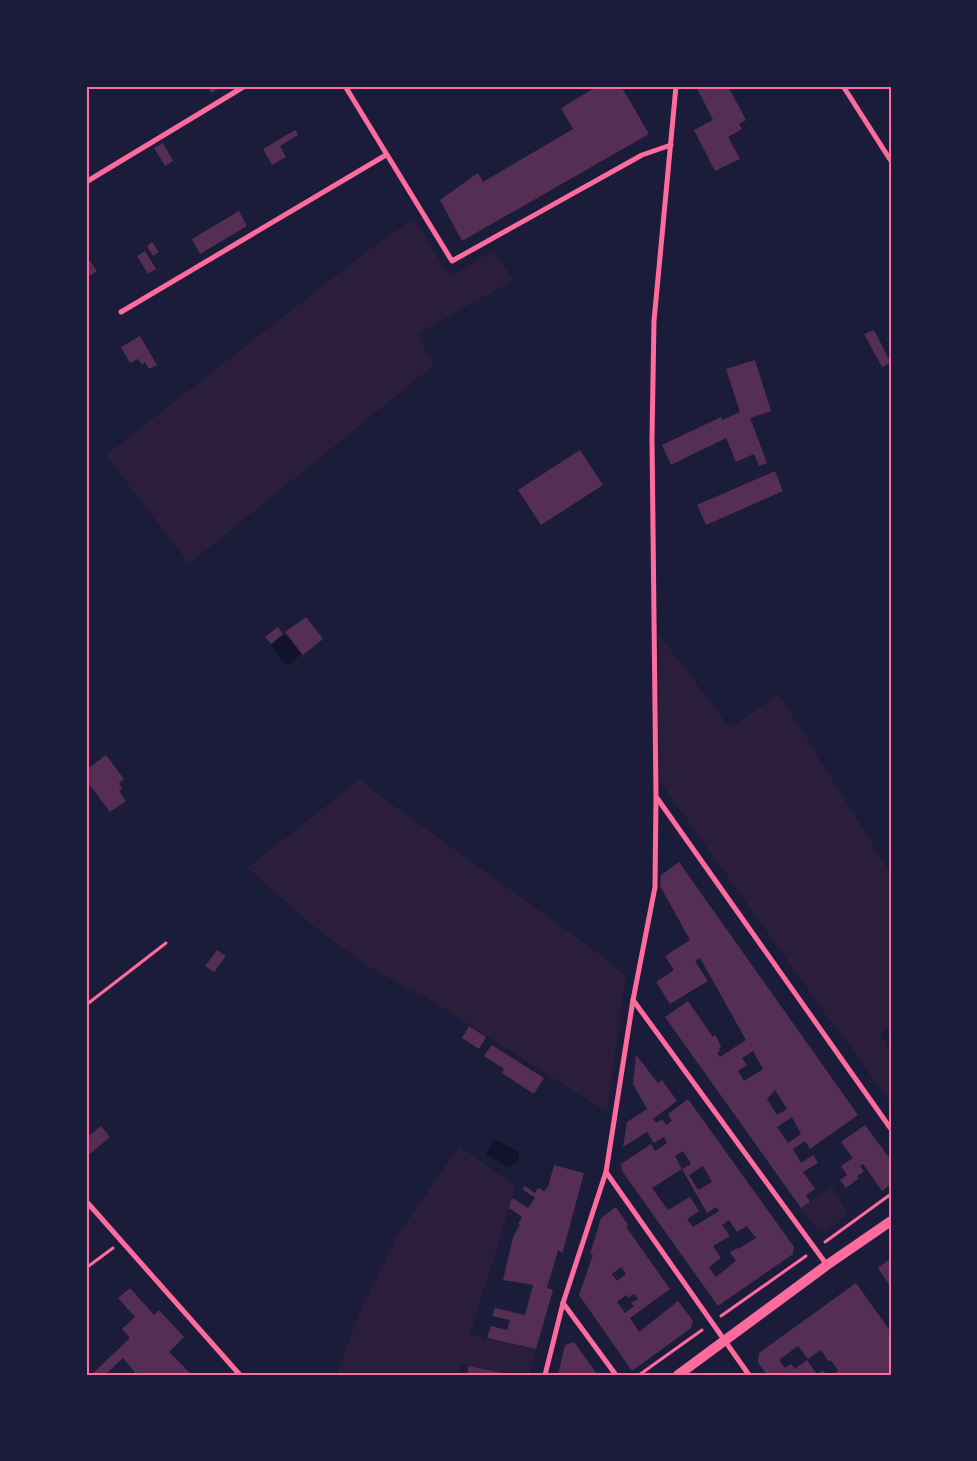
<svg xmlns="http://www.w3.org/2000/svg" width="977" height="1461" viewBox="0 0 977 1461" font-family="Arial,sans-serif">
<rect width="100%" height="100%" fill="#1b1b3a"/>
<g fill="#2a1e3b">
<polygon points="414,218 449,277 493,251 514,280 417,334 434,365 189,564 106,455 370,249"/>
<polygon points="659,634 730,728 779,694 891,874 891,1026 880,1033 891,1054 891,1105 844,1037 843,1037 830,1020 658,779"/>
<polygon points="360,779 375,792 609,961 608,964 626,975 607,1112 421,994 420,996 366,965 316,928 247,868"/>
<polygon points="459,1146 516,1186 470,1335 536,1349 529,1375 510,1375 462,1364 458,1375 336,1375 363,1304 396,1238"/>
<polygon points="832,1186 848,1215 825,1232 817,1230 801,1208"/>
</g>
<g fill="#12122b">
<polygon points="285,634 301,654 287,666 271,645"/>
<polygon points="494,1139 519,1152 518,1163 512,1165 510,1168 486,1154"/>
</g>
<g fill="#542f53" fill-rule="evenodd">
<polygon points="207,86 219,86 220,88 211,93"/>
<polygon points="598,86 621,86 649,134 462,241 440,200 478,173 483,182 573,129 561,108"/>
<polygon points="696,86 728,86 746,120 739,124 742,129 728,137 740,159 715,171 694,130 713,120"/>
<polygon points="295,130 298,135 280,146 286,157 272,165 263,149"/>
<polygon points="163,143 173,161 165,166 154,148"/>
<polygon points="239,211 247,226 200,254 192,239"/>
<polygon points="152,242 159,252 153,256 147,246"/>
<polygon points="145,251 156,269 148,274 137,256"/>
<polygon points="88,258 97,271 86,278 86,259"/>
<polygon points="874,330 891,363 882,367 864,334"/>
<polygon points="140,336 157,365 149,369 145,362 142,365 138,359 130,363 121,347"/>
<polygon points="755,360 771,411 750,418 767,463 759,466 754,454 736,462 726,438 671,465 662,445 721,417 722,420 740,412 726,369"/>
<polygon points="580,450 603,485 541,525 518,490"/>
<polygon points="775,471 783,491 706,525 697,505"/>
<polygon points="306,617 323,639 303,655 285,632"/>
<polygon points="278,627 283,634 271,644 265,637"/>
<polygon points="106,755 124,779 119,783 122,788 119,791 126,801 110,812 86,780 86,770"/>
<path d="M679,862L858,1115L810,1149L805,1141L793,1149L801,1163L813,1155L818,1163L803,1172L815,1189L806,1195L810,1202L801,1208L665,1017L688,1001L713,1037L715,1035L718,1040L721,1047L719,1049L720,1051L717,1053L720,1057L746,1040L700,958L695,961L708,981L670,1004L656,982L674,970L665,956L690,940L660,886L661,875ZM753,1051L763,1069L744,1081L738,1071L747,1065L742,1058ZM775,1090L787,1109L777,1115L767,1099ZM792,1117L801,1134L788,1143L777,1127Z"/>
<polygon points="217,950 226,956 214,972 205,966"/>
<polygon points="469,1026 486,1037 479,1049 462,1038"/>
<polygon points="492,1045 544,1078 534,1094 502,1073 504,1069 484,1056"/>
<path d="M636,1055L658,1083L662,1080L677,1101L653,1119L656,1123L662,1119L666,1125L672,1121L668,1114L688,1099L794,1247L793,1254L718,1306L622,1171L621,1164L651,1144L655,1151L667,1143L664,1137L654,1143L647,1132L623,1147L627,1122L647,1109L633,1084ZM683,1151L691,1164L682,1169L707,1213L716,1207L719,1211L693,1227L687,1219L699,1211L690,1197L668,1210L652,1188L682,1169L675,1156ZM703,1166L712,1182L698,1190L689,1175ZM729,1220L737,1232L747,1226L756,1238L738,1249L737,1248L730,1252L736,1261L716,1277L709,1267L721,1258L713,1246L730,1236L722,1225Z"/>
<polygon points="865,1125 891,1160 891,1184 882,1191 863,1164 860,1166 864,1172 857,1176 859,1178 846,1188 840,1180 847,1175 841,1166 853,1158 841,1142"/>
<polygon points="101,1126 110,1137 86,1157 86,1138"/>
<polygon points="554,1165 584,1173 563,1251 562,1253 558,1250 547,1288 553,1290 536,1349 487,1338 491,1326 507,1330 510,1320 492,1316 495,1308 525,1315 533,1285 503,1280 513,1237 520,1225 518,1224 522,1217 509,1208 512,1198 528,1208 535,1198 522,1189 525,1186 535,1193 538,1188 544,1191 548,1187"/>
<path d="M616,1207L628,1225L626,1227L670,1289L630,1318L639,1332L678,1301L693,1321L691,1328L632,1371L579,1295L593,1255L590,1254L601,1218ZM621,1267L626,1274L617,1281L612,1274ZM634,1294L638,1299L631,1303L634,1306L625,1313L617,1302L626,1295L628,1298Z"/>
<polygon points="891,1258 891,1288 878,1268"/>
<polygon points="856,1283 891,1332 891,1375 833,1375 838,1371 831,1360 829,1362 821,1350 808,1359 798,1346 779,1360 785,1368 791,1364 795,1369 807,1360 817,1374 823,1370 827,1375 767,1375 758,1362 759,1353"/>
<polygon points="130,1288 154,1315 159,1310 184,1337 169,1352 192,1375 137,1375 123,1358 105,1375 91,1375 130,1338 122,1329 135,1317 118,1298"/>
<polygon points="574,1342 592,1367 597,1375 558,1375 565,1345"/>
<polygon points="469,1366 506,1374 506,1375 467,1375"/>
</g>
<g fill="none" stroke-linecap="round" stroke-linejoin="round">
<g stroke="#ff6b9d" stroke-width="3">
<polyline points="86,1005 166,943"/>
<polyline points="825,1242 891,1194"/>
<polyline points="86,1268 113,1248"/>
<polyline points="721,1316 806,1256"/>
<polyline points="639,1375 702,1330"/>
</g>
<g stroke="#ff6b9d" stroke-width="5">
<polyline points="345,86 452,261 642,155 671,145"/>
<polyline points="843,86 891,161"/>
<polyline points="86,182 245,86"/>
<polyline points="121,312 386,155"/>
<polyline points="657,798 891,1129"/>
<polyline points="633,1000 827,1265"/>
<polyline points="606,1172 749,1375"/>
<polyline points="86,1201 240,1375"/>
<polyline points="563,1303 616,1375"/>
<polyline points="545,1375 563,1303 606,1172 633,1000 655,887 656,797 652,438 654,321 676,86"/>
</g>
<polyline stroke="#ff6b9d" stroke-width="10" points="678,1375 827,1265 891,1221"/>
</g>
<rect width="977" height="1461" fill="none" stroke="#1b1b3a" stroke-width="175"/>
<rect x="88" y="88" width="802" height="1286" fill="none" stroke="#ff6b9d" stroke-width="2"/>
</svg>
